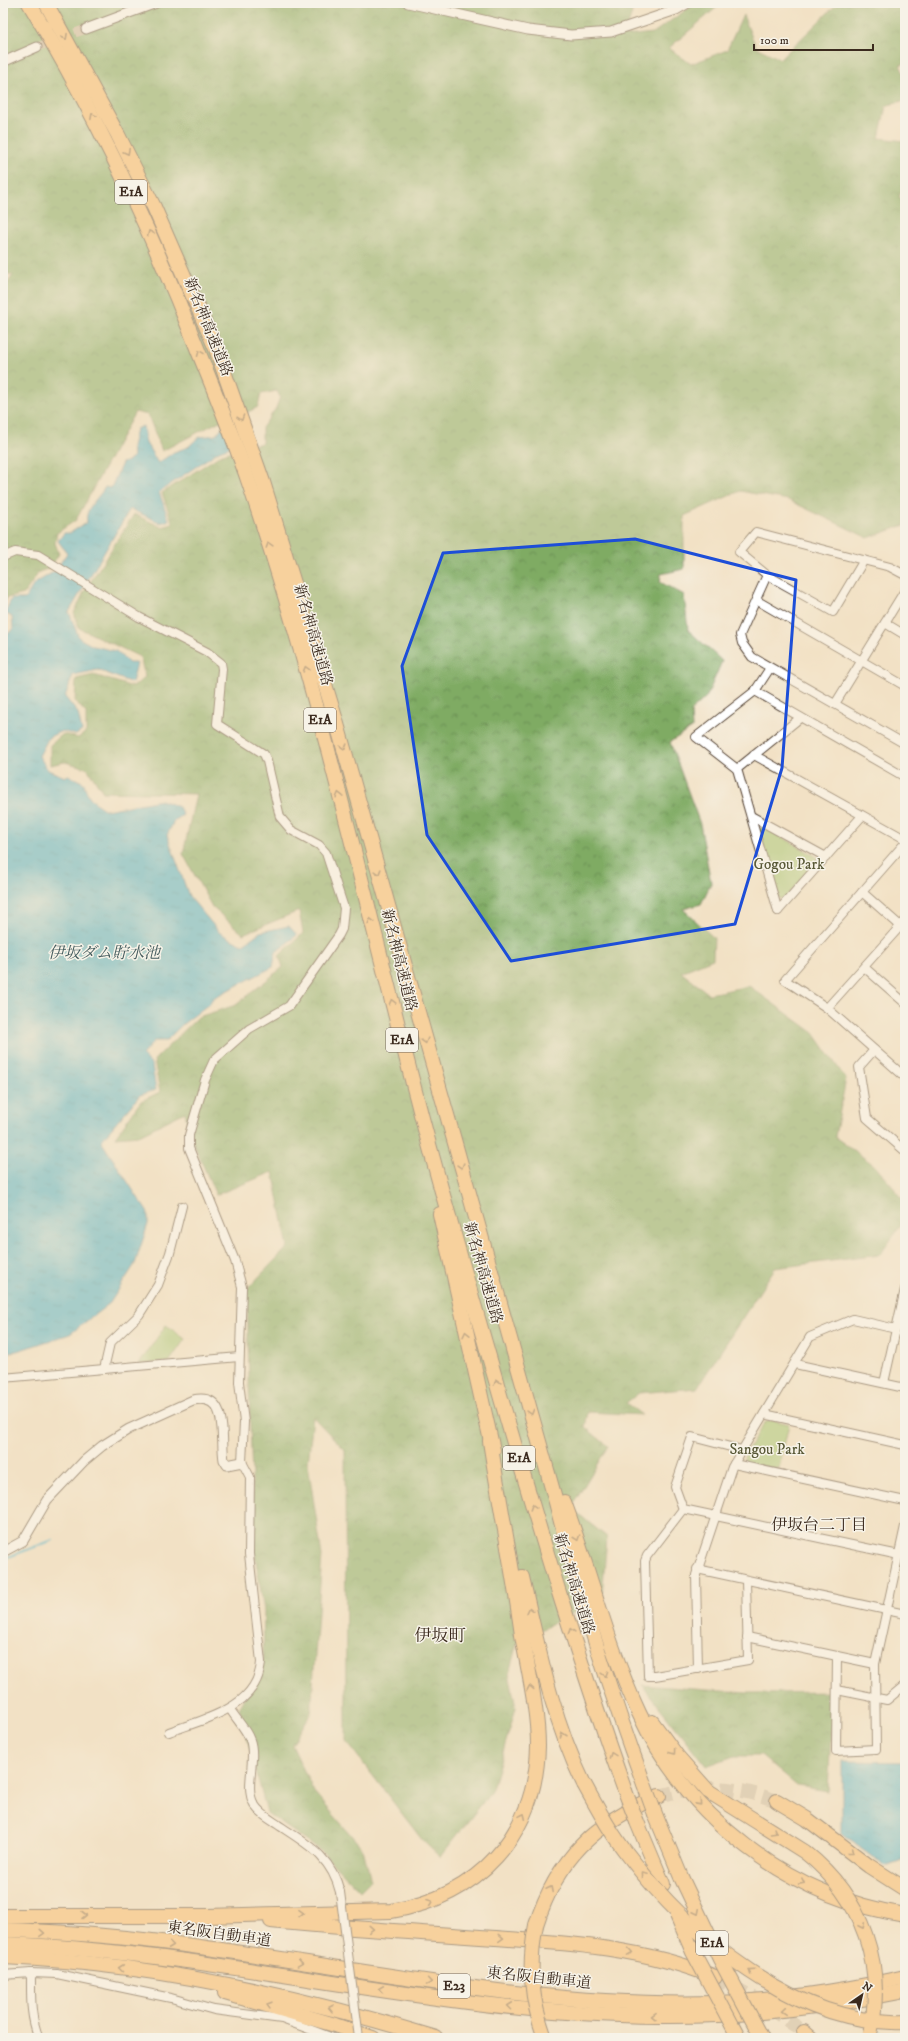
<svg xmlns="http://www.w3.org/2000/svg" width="908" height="2041" viewBox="0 0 908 2041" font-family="'IM FELL DW Pica','Noto Serif JP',serif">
<defs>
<pattern id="forest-crowns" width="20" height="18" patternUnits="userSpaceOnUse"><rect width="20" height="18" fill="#7fab63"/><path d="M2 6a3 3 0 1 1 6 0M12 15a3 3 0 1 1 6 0" fill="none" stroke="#698b51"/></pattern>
<pattern id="water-ripples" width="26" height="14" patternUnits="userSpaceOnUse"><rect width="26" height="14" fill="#4fb4ce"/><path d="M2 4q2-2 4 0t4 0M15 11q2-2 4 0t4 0" fill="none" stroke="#4393a7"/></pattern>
</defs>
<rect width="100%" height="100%" fill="#f7f3e8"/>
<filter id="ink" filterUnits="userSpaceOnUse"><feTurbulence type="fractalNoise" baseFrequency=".025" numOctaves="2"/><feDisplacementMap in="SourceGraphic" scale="8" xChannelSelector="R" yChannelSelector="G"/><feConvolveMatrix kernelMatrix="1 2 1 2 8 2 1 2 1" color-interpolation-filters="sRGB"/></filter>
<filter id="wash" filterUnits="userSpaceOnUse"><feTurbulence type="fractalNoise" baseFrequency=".012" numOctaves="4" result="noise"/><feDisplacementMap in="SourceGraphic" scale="16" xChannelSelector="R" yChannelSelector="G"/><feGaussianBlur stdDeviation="0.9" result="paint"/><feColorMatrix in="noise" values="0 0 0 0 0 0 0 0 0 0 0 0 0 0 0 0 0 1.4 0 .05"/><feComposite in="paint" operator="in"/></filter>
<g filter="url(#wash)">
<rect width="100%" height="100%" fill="#f2e1c5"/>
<g fill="url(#forest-crowns)" stroke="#5d6a40">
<polygon points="3,3 632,3 632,12 625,36 653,33 696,3 722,3 669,48 691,64 727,50 743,15 756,47 780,59 838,3 905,3 905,63 900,65 905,76 905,100 886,106 879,138 905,141 905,184 899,197 905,201 905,525 868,538 788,500 740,491 684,516 684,569 661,574 660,582 684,595 688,630 722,661 707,696 691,711 692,728 670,742 700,824 711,883 701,904 683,909 714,938 713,959 681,972 709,994 749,986 814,1033 846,1079 835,1137 874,1165 905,1201 905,1219 880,1255 775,1268 697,1388 639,1393 626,1403 642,1415 588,1412 585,1427 608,1446 571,1508 607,1537 602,1597 517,1643 509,1673 516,1708 491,1792 440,1857 423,1841 346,1741 345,1450 313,1417 308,1464 322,1556 311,1713 292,1745 314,1792 363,1849 371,1880 360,1891 322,1852 267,1813 239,1707 263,1663 264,1611 255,1555 250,1426 247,1289 288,1247 273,1172 216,1195 189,1133 185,1112 139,1135 115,1137 141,1101 160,1092 154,1060 198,1017 236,1005 283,967 279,956 303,933 299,911 243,934 212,907 183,854 196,794 103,792 87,768 65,762 50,765 50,745 63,734 78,738 86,732 86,713 75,701 76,679 94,675 133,687 145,677 140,657 79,628 74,613 84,592 134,514 161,527 173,524 162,493 222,454 262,443 262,428 276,408 280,397 277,391 261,394 258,407 228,422 220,421 162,451 148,415 135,412 76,520 57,533 55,543 59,554 50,568 39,572 24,594 7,598 3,608 3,290 13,275 3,273"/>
<polygon points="642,1685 748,1693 833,1692 828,1791 797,1786 761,1756 734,1756 706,1766"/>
</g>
<g fill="#9fc671" stroke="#6d7848">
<polygon points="763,826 817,857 818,861 784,899 778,898 759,831"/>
<polygon points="166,1325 185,1339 169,1362 139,1364"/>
<polygon points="773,1420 789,1424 779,1468 776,1469 745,1463 744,1457 764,1423"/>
</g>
<g fill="url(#water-ripples)" stroke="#456f76">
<path d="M143,426L146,443L158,463L174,452L188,447L199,437L216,435L223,426L235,445L219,451L159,492L169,520L161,523L130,509L69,612L79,638L93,646L116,651L129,663H137L132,683L98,670L73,675L65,697L78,713L82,731L76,735L62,731L49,737L39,756L48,770L65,777L68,775L84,783C86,796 95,804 106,810L161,800L179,807L183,815L174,821L167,835L189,896L220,933L242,945L260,932L289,926L297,935L276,952L273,967L213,998L209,1004L183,1024L166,1041H154L142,1055L152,1065L156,1090L140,1095L101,1141L148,1213V1224L135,1264L110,1303L70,1334L17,1351L3,1353V638L13,629L12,617L5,613L11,599H25L34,584L55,571L67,553L58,541L64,533H70L87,522C84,508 99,498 105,487L111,488L122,463L128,461L133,457L132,447L136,429Z"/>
<polygon points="842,1761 905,1762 905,1859 885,1866 842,1833"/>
</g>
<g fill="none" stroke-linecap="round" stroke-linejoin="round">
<g stroke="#4fb4ce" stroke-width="2.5">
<polyline points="3,1559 53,1540"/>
<polyline points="879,2038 880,2032"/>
</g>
</g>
</g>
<g filter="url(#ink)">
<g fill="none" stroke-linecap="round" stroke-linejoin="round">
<polyline stroke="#cdbca4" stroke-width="8" stroke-dasharray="8 4" stroke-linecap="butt" points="3,7 7,3"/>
<polyline stroke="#cdbca4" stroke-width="9" stroke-dasharray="9 4.5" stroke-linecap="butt" points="37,47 86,29"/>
<g stroke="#cdbca4" stroke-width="14" stroke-dasharray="14 7" stroke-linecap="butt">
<path d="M659,1796C700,1784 737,1786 777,1801"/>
<polyline points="715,1977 763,2003 804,2032"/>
</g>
<g stroke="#564537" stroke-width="10">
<g id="minor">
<path d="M3,557L15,552L38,555L139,617L207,652L221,663L222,669L217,724L264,754L267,761L280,817L291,830L319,845L326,853L344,908L342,929L339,935L289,1006L249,1029L214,1060L205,1080L189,1135V1148L235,1261L242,1287L239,1382L244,1422L242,1462L250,1477L249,1554L261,1662C258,1708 204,1719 169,1732"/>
<polyline points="864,560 833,612 767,575 739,552 756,532 890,567 905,575"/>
<polyline points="767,575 740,635 742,643 752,657 905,744"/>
<polyline points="756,600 905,686"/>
<polyline points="885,623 905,635"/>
<polyline points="770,668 755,691 905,777"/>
<polyline points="835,704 905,590"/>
<polyline points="754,755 905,839"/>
<polyline points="737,769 696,737 755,691"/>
<polyline points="751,816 826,857"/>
<polyline points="905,843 785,980 827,1008 905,1077"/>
<polyline points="862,892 905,930"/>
<polyline points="778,911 737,769 800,718"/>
<polyline points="778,911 862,816"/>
<polyline points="864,967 905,1003"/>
<polyline points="827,1008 905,921"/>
<polyline points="874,1050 859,1067 867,1118 905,1151"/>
<polyline points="795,1364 905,1388"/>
<polyline points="104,1369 110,1343 139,1315 158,1285 170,1253 182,1206"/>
<polyline points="3,1378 239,1357"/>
<polyline points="884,1383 905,1289"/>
<polyline points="764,1414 905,1445"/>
<polyline points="734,1464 905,1501"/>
<polyline points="683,1509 647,1556 645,1561 648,1676 655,1676 748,1660 746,1580"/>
<polyline points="683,1509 899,1555"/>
<polyline points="683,1509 675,1487 692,1437 742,1450"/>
<polyline points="697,1569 905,1614"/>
<polyline points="747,1637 875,1664"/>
<polyline points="837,1656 836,1751 876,1749 875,1664 905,1526"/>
<polyline points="698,1669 696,1575 732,1467 810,1337 853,1319 896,1329"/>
<polyline points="837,1690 887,1700 905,1685"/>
<path d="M230,1709C236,1719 246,1729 250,1740C257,1759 244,1788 254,1804C259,1813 269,1819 277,1824C306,1844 331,1855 340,1892"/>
<path d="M31,1973C31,1996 30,2017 39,2038"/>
<polyline points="3,1975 31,1973 57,1974 171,1998 214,2010 282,2019 333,2038"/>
</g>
</g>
<g stroke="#564537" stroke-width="11">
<g id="tertiary">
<polyline points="408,3 528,30 571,35 611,32 676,10 688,3"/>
<polyline points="86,29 156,3"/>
<polyline points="3,62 37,47"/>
<path d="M3,1552L23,1541L47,1500L84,1461L102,1446L129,1429L193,1400C230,1392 220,1438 224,1460L227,1465L242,1462"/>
</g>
</g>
<g stroke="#564537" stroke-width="16">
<g id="motorway">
<path d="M29,3C97,116 151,230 199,353C217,397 235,441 250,486C320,693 366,907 422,1118C447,1213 475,1307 502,1402C540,1532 579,1663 625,1791"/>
<path d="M46,3L118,135L154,207L216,349L263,482L335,717L556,1502C580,1598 610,1692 644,1784"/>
<polyline points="440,1214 493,1450"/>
<path d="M564,1502C590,1571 607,1645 639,1713C688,1819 790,1897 905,1915"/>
<path d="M522,1577C538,1647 552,1719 584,1784"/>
<polyline points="652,1722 677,1756 708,1791 805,1852"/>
<polyline points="777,1801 807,1819 869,1866 905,1889"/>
<polyline points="655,1814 681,1877"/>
<polyline points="637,1822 663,1884"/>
<path d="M3,1916H207L391,1911C478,1897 536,1835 538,1746C538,1710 528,1670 522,1635C513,1570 500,1506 490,1441"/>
<path d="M271,1921C345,1928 420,1933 495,1938C569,1943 645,1948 715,1977"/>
<path d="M536,1925C557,1859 595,1822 659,1796"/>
<path d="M3,1930C242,1935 475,2010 715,2003C779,2001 842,1991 905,1977"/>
<path d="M3,1944C222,1952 436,2014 656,2016C740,2017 823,2008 905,1991"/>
<path d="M3,1957C150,1963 296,1995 436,2038"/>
<polyline points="225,1993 335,2025 373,2038"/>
<polyline points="804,2032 811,2038"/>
</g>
</g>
<use href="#minor" stroke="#fff" stroke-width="8"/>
<use href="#tertiary" stroke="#fff" stroke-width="9"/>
<use href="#motorway" stroke="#fcbd6e" stroke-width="14"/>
<g stroke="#564537" stroke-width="10" stroke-linecap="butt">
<polyline id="minor-bridge" points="340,1892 359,2038"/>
</g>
<g stroke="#564537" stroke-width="16" stroke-linecap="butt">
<g id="motorway-bridge">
<path d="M584,1784C598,1809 611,1834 629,1856C689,1936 798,2027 905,2022"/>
<polyline points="644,1784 655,1814"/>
<polyline points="625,1791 637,1822"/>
<path d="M805,1852C863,1898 887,1966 869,2038"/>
<polyline points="681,1877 720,1959 762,2038"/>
<polyline points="677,1915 693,1952 739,2038"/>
<path d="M536,1925C528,1965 531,2000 545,2038"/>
</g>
</g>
<use href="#minor-bridge" stroke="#fff" stroke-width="8"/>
<use href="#motorway-bridge" stroke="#fcbd6e" stroke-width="14"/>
</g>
<defs><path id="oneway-chevron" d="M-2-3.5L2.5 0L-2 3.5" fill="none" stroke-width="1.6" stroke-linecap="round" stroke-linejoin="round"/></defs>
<g stroke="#926c42">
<use href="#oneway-chevron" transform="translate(65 37) rotate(61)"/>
<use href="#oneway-chevron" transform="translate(93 116) rotate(-118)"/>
<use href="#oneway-chevron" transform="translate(127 152) rotate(63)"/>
<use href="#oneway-chevron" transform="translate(150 233) rotate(-114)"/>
<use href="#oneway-chevron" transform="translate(200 353) rotate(-112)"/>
<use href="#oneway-chevron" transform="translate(241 418) rotate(71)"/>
<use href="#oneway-chevron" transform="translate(269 545) rotate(-107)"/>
<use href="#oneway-chevron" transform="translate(306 669) rotate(-106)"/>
<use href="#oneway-chevron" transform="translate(344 747) rotate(74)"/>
<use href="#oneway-chevron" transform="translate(339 795) rotate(-104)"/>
<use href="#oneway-chevron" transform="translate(378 872) rotate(74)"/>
<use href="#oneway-chevron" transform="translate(371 921) rotate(-104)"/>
<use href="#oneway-chevron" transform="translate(392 1002) rotate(-104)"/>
<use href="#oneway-chevron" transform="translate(425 1041) rotate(74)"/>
<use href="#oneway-chevron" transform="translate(461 1166) rotate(74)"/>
<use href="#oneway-chevron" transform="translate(466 1334) rotate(-103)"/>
<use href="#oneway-chevron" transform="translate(497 1382) rotate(-106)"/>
<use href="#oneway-chevron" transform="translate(531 1412) rotate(74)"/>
<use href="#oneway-chevron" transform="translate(533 1507) rotate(-107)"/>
<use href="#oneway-chevron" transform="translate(577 1538) rotate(71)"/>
<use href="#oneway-chevron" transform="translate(530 1610) rotate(-103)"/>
<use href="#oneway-chevron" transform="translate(571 1631) rotate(-108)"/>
<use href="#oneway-chevron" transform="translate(605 1674) rotate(72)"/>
<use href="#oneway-chevron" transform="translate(530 1688) rotate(-100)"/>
<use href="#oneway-chevron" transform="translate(563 1735) rotate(-109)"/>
<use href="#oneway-chevron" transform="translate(673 1752) rotate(54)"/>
<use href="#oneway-chevron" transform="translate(612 1755) rotate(-110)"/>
<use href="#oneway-chevron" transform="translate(699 1803) rotate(48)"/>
<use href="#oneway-chevron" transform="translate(523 1816) rotate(-66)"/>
<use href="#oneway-chevron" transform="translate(774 1832) rotate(31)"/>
<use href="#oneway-chevron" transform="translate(851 1852) rotate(38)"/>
<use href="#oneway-chevron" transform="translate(644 1875) rotate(-130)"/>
<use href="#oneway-chevron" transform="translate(802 1882) rotate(28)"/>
<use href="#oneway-chevron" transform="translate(550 1889) rotate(-63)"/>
<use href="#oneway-chevron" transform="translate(430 1902) rotate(-20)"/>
<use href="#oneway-chevron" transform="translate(697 1912) rotate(64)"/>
<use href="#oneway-chevron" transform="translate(301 1913) rotate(-1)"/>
<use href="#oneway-chevron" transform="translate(84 1915)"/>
<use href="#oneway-chevron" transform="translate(862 1926) rotate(65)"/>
<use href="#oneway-chevron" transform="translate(371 1929) rotate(4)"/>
<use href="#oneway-chevron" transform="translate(42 1933) rotate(4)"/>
<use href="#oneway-chevron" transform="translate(501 1938) rotate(4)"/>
<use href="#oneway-chevron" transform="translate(171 1945) rotate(7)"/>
<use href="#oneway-chevron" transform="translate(630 1952) rotate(10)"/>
<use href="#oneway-chevron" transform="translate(300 1963) rotate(9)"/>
<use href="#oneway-chevron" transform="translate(121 1968) rotate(-173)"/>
<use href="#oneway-chevron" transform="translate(751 1971) rotate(-146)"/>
<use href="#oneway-chevron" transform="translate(429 1982) rotate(9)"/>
<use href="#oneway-chevron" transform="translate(381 1989) rotate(-172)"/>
<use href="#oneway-chevron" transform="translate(269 2005) rotate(-164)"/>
<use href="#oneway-chevron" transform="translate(510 2006) rotate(-173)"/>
<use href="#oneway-chevron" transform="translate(331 2008) rotate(-166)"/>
<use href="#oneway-chevron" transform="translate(784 2011) rotate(175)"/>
<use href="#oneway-chevron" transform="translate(654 2016) rotate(-179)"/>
</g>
</g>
<path d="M0 0H908V2041H0ZM635,539L796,580L782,768L735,924L511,961L427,835L402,666L443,553Z" fill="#f2e1c5" fill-opacity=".55" fill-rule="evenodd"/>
<path fill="none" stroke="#1d4ed8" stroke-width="3" stroke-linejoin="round" d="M635,539L796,580L782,768L735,924L511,961L427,835L402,666L443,553Z"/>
<g text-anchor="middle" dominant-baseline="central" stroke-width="3" stroke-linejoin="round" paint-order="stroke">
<g fill="#f7f3e8" stroke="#73665b" stroke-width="1">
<rect x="115" y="180" width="32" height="24" rx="3"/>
<rect x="304" y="708" width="32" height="24" rx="3"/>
<rect x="386" y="1028" width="32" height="24" rx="3"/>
<rect x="503" y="1446" width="32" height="24" rx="3"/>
<rect x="696" y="1931" width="32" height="24" rx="3"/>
<rect x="438" y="1974" width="32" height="24" rx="3"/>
</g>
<g font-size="14" font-weight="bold" fill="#3b2a1e">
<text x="131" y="192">E1A</text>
<text x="320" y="720">E1A</text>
<text x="402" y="1040">E1A</text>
<text x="519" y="1458">E1A</text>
<text x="712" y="1943">E1A</text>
<text x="454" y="1986">E23</text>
</g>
<g font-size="15" fill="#3b2a1e" stroke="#f7f3e8">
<text transform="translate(208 327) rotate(68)">新名神高速道路</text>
<text transform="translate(313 635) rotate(74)">新名神高速道路</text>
<text transform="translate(399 960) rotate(76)">新名神高速道路</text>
<text transform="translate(483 1273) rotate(74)">新名神高速道路</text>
<text transform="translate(574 1584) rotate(73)">新名神高速道路</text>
<text transform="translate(219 1934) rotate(8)">東名阪自動車道</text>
<text transform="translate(539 1978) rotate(6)">東名阪自動車道</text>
</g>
<g font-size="15" fill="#595937" stroke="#f7f3e8">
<text x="789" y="864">Gogou Park</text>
<text x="767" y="1449">Sangou Park</text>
</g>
<g font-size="16" font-style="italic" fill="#425a5c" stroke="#f7f3e8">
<text x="104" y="953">伊坂ダム貯水池</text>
</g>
<g font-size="16" fill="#3b2a1e" stroke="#f7f3e8">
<text x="819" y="1525">伊坂台二丁目</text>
</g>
<g font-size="17" fill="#3b2a1e" stroke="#f7f3e8">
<text x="440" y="1636">伊坂町</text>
</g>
</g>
<rect width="908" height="2041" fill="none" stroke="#f7f3e8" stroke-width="16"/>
<g transform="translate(862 1995) rotate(34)" stroke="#f7f3e8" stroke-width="3" paint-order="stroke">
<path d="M0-3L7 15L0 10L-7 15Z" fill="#3b2a1e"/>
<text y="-6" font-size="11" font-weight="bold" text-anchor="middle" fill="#3b2a1e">N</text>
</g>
<path d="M754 44v6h119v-6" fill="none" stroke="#3b2a1e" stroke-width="2"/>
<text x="760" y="44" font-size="12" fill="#3b2a1e" stroke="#f7f3e8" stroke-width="3" paint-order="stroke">100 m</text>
</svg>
